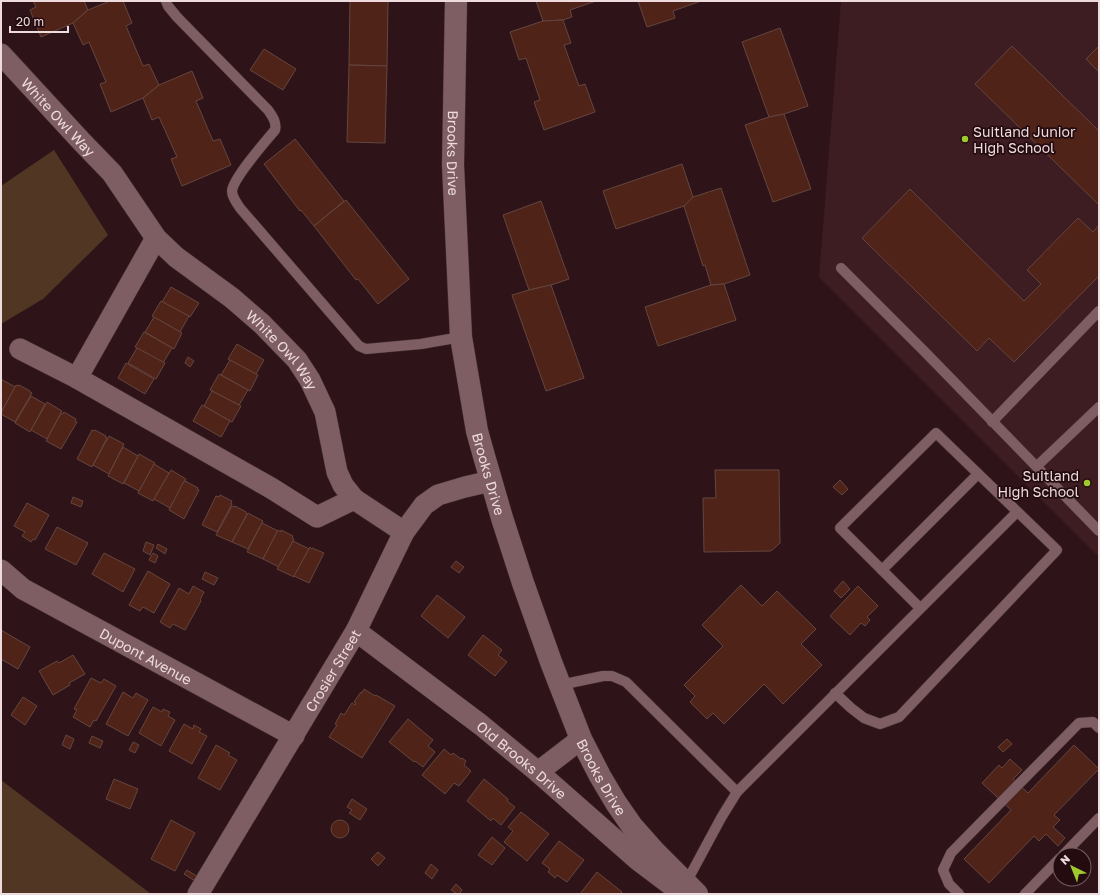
<svg xmlns="http://www.w3.org/2000/svg" width="1100" height="895" viewBox="0 0 1100 895" font-family="'Golos Text',sans-serif">
<rect width="100%" height="100%" fill="#2e1418"/>
<polygon fill="#3d1c22" points="841,1 1099,1 1099,557 819,277"/>
<g fill="#503623">
<polygon points="54,150 108,235 43,299 1,324 1,186"/>
<polygon points="1,780 151,894 1,894"/>
</g>
<g fill="#502319" stroke="#64463f">
<polygon points="33,1 84,1 88,10 73,23 41,37 30,10 36,7"/>
<polygon points="110,1 123,1 132,23 126,26 143,66 149,64 159,85 143,98 111,112 100,84 106,82 89,42 83,45 73,23 88,10"/>
<polygon points="350,1 388,1 387,66 349,65"/>
<polygon points="536,1 596,1 570,10 572,17 563,20 543,21"/>
<polygon points="638,1 701,1 673,11 675,18 647,27"/>
<polygon points="563,20 571,43 564,45 579,86 585,84 595,112 544,130 534,102 540,100 526,58 519,60 510,32 543,21"/>
<polygon points="780,28 808,106 784,114 769,117 742,42"/>
<polygon points="1012,46 1099,131 1099,205 975,84"/>
<polygon points="1099,46 1099,72 1086,59"/>
<polygon points="264,49 296,69 283,90 250,70"/>
<polygon points="349,65 387,66 385,143 347,142"/>
<polygon points="192,71 203,98 196,101 213,141 220,139 231,165 182,186 171,159 177,157 159,117 152,120 143,98 159,85"/>
<polygon points="784,114 811,189 773,202 745,125 769,117"/>
<polygon points="295,139 344,201 314,226 301,210 300,211 264,164"/>
<polygon points="682,164 693,197 684,206 616,229 603,191"/>
<polygon points="721,188 750,275 724,284 711,285 705,265 703,266 684,206 693,197"/>
<polygon points="910,189 1024,301 1041,284 1027,270 1078,218 1093,232 1099,225 1099,276 1014,362 989,338 977,351 862,238"/>
<polygon points="346,200 409,279 378,304 358,279 356,280 314,226"/>
<polygon points="541,201 569,279 551,285 529,290 503,215"/>
<polygon points="724,284 736,320 658,346 645,307 711,285"/>
<polygon points="551,285 584,378 546,391 512,295 529,290"/>
<polygon points="171,287 199,303 190,317 162,302"/>
<polygon points="161,301 189,316 180,332 152,316"/>
<polygon points="154,317 182,333 174,349 145,332"/>
<polygon points="144,332 172,348 163,363 135,347"/>
<polygon points="237,344 264,360 256,374 228,359"/>
<polygon points="137,348 165,363 156,379 128,363"/>
<polygon points="188,357 194,361 190,367 185,363"/>
<polygon points="230,360 258,375 250,391 221,375"/>
<polygon points="126,363 154,379 145,394 118,378"/>
<polygon points="219,374 248,390 239,405 210,390"/>
<polygon points="1,379 15,387 1,413"/>
<polygon points="16,385 18,386 19,385 30,391 30,392 32,393 15,422 1,414 1,413"/>
<polygon points="212,391 241,406 232,422 204,406"/>
<polygon points="31,396 45,404 30,432 15,423"/>
<polygon points="47,402 62,411 47,439 31,430"/>
<polygon points="202,405 230,421 221,437 193,421"/>
<polygon points="64,412 76,419 75,421 77,422 61,449 46,441 61,413 63,414"/>
<polygon points="92,430 94,431 95,430 106,436 105,437 107,438 92,467 77,459"/>
<polygon points="109,436 124,444 109,474 93,465"/>
<polygon points="123,447 138,456 123,484 108,476"/>
<polygon points="139,454 155,463 139,491 124,483"/>
<polygon points="154,464 169,473 153,501 138,493"/>
<polygon points="171,470 186,479 170,508 154,499"/>
<polygon points="715,470 779,470 780,543 771,551 704,552 703,498 716,498"/>
<polygon points="840,480 848,489 842,495 833,487"/>
<polygon points="184,481 187,482 198,488 197,489 199,490 184,519 169,510"/>
<polygon points="220,495 232,501 231,504 232,504 217,532 202,525 216,496 219,497"/>
<polygon points="73,497 83,501 81,507 71,503"/>
<polygon points="27,503 49,515 35,540 33,539 31,542 22,536 25,532 14,526"/>
<polygon points="232,506 234,507 235,506 246,512 246,513 247,514 232,542 216,535"/>
<polygon points="248,513 263,521 248,549 232,542"/>
<polygon points="262,523 278,531 263,559 247,552"/>
<polygon points="57,527 88,543 76,565 45,549"/>
<polygon points="278,530 281,532 281,530 293,536 292,538 294,539 279,567 263,559"/>
<polygon points="293,541 309,549 294,577 277,569"/>
<polygon points="146,542 154,545 150,555 143,551"/>
<polygon points="158,544 167,549 165,554 156,548"/>
<polygon points="310,547 312,549 312,548 324,553 309,583 294,576"/>
<polygon points="104,553 135,569 123,592 92,574"/>
<polygon points="153,553 158,556 155,563 149,560"/>
<polygon points="456,561 464,567 459,573 451,567"/>
<polygon points="148,571 170,584 154,613 143,607 140,611 129,605"/>
<polygon points="205,572 218,578 214,585 202,579"/>
<polygon points="843,581 850,589 841,598 834,591"/>
<polygon points="741,585 762,606 777,591 816,629 801,644 822,665 783,704 764,684 724,724 713,713 707,719 690,702 695,696 684,685 723,646 702,625"/>
<polygon points="193,586 204,592 200,600 201,601 185,630 173,624 170,628 160,622 179,588 189,594"/>
<polygon points="858,586 878,606 867,617 870,620 865,626 861,623 850,635 830,616"/>
<polygon points="437,595 465,617 448,638 421,616"/>
<polygon points="1,630 30,647 18,669 1,659"/>
<polygon points="483,635 502,650 498,655 507,662 495,676 468,655"/>
<polygon points="73,655 85,674 69,683 70,685 53,695 39,671 57,661 59,663"/>
<polygon points="91,678 101,683 104,679 116,686 96,721 94,720 90,727 73,717 77,710 74,709"/>
<polygon points="364,689 375,696 376,695 395,706 362,758 329,737 337,725 335,724 341,713 344,715 352,703 355,705 356,703 354,702 361,692 362,693"/>
<polygon points="123,692 133,698 136,693 148,700 128,736 106,724"/>
<polygon points="23,697 37,706 25,725 11,715"/>
<polygon points="153,707 162,712 163,709 170,712 168,716 175,720 161,746 139,733"/>
<polygon points="408,719 433,740 428,746 435,752 423,767 415,761 414,762 389,742"/>
<polygon points="184,724 193,729 194,725 201,729 199,732 207,736 192,764 169,751"/>
<polygon points="66,735 74,739 70,749 62,745"/>
<polygon points="92,736 103,741 100,748 89,743"/>
<polygon points="1007,739 1012,744 1003,752 998,747"/>
<polygon points="133,742 139,745 135,753 129,750"/>
<polygon points="216,745 230,753 228,755 237,760 220,790 198,778"/>
<polygon points="1074,745 1099,769 1054,815 1060,820 1053,827 1065,838 1058,846 1046,834 1039,841 1034,836 989,883 964,859 1011,810 982,783 999,765 1002,768 1010,759 1022,770 1013,779 1028,793"/>
<polygon points="444,749 451,755 453,753 461,759 462,758 466,761 464,765 471,771 459,786 454,783 445,794 422,775"/>
<polygon points="114,779 138,789 130,809 106,799"/>
<polygon points="484,779 508,799 507,801 515,807 501,825 493,818 491,821 467,801"/>
<polygon points="352,799 367,809 360,820 349,813 352,810 347,807"/>
<polygon points="521,812 549,834 527,861 504,842 513,831 508,827"/>
<polygon points="171,820 195,833 175,871 151,859"/>
<circle cx="340" cy="829" r="9"/>
<polygon points="492,837 505,848 492,865 478,855"/>
<polygon points="559,841 584,860 567,882 557,875 555,878 548,872 550,869 542,863"/>
<polygon points="378,852 385,858 378,866 371,859"/>
<polygon points="431,864 438,870 432,879 425,873"/>
<polygon points="187,870 198,877 195,881 184,874"/>
<polygon points="597,872 622,892 620,894 580,894"/>
<polygon points="456,884 462,890 459,894 457,894 451,890"/>
</g>
<g fill="none" stroke-linecap="round" stroke-linejoin="round">
<g stroke="#443134" stroke-width="11">
<g id="lane">
<path d="M166,1L168,6L177,17L268,110C272,116 277,122 275,130C266,141 233,178 232,191C232,197 236,202 240,208L359,346L366,349L421,344L461,337"/>
<polyline points="841,268 925,352 1099,531"/>
<polyline points="992,422 1099,311"/>
<polyline points="1037,466 1099,407"/>
<polyline points="882,570 978,474"/>
<polyline points="560,685 603,676 612,676 626,682 737,792"/>
<polyline points="835,693 851,708 864,718 880,724 899,717 1057,550 936,433 840,528 920,608"/>
<polyline points="1063,855 1099,818"/>
<polyline points="686,883 721,818 737,792 1017,512"/>
<polyline points="959,894 949,884 943,870 951,853 1079,723 1093,722 1099,728"/>
<polyline points="1025,894 1060,858"/>
</g>
</g>
<g stroke="#443134" stroke-width="22">
<g id="street">
<path id="s1" d="M1,54L82,142L112,173L156,238L176,257L232,298L262,324L297,360L310,380L325,412L337,472L343,485L354,499"/>
<polyline points="20,349 77,378 271,488 317,517 354,499 404,532"/>
<polyline points="77,378 156,238"/>
<path id="s2" d="M1,570L23,589L294,736"/>
<path id="s3" d="M356,631L481,725L538,772L638,860L683,894"/>
<polyline points="538,772 581,739"/>
<path id="s4" d="M198,894L356,631L404,532L424,505L438,495L465,487L491,481"/>
</g>
</g>
<g stroke="#443134" stroke-width="23">
<g id="secondary">
<path id="s5" d="M456,1L453,165L461,337L477,431L484,456L502,518L523,583L551,662L581,739L600,776L616,803L632,826L655,852L697,894"/>
</g>
</g>
<use href="#lane" stroke="#7e5e62" stroke-width="10"/>
<use href="#street" stroke="#7e5e62" stroke-width="21"/>
<use href="#secondary" stroke="#7e5e62" stroke-width="22"/>
</g>
<g fill="#9eca2f" stroke="#230b0f" stroke-width="1.5">
<circle cx="965" cy="139" r="4"/>
<circle cx="1087" cy="483" r="4"/>
</g>
<g text-anchor="middle" dominant-baseline="central" stroke-width="3.5" stroke-linejoin="round" paint-order="stroke">
<g font-size="14" fill="#eedbdd" stroke="#230b0f">
<text stroke="none"><textPath href="#s1" startOffset="85">White Owl Way</textPath></text>
<text stroke="none"><textPath href="#s5" startOffset="152">Brooks Drive</textPath></text>
<text stroke="none"><textPath href="#s1" startOffset="411">White Owl Way</textPath></text>
<text stroke="none"><textPath href="#s5" startOffset="476">Brooks Drive</textPath></text>
<text stroke="none"><textPath href="#s2" startOffset="169">Dupont Avenue</textPath></text>
<text stroke="none"><textPath href="#s4" startOffset="261">Crosier Street</textPath></text>
<text stroke="none"><textPath href="#s3" startOffset="210">Old Brooks Drive</textPath></text>
<text stroke="none"><textPath href="#s5" startOffset="800">Brooks Drive</textPath></text>
</g>
<g font-size="14" fill="#eedbdd" stroke="#230b0f" text-anchor="start">
<text x="973" y="131">Suitland Junior<tspan x="973" dy="16">High School</tspan></text>
<text x="1079" y="475" text-anchor="end">Suitland<tspan x="1079" dy="16">High School</tspan></text>
</g>
</g>
<rect width="1100" height="895" fill="none" stroke="#eedbdd" stroke-width="4"/>
<g transform="translate(1072 867) rotate(317)"><circle r="19" fill="#230b0f" stroke="#745e61"/>
<path d="M0-3L7 15L0 10L-7 15Z" fill="#9eca2f"/>
<text y="-6" font-size="11" font-weight="bold" text-anchor="middle" fill="#eedbdd">N</text>
</g>
<path d="M10 26v6h58v-6" fill="none" stroke="#eedbdd" stroke-width="2"/>
<text x="16" y="26" font-size="12" fill="#eedbdd" stroke="#230b0f" stroke-width="3" paint-order="stroke">20 m</text>
</svg>
